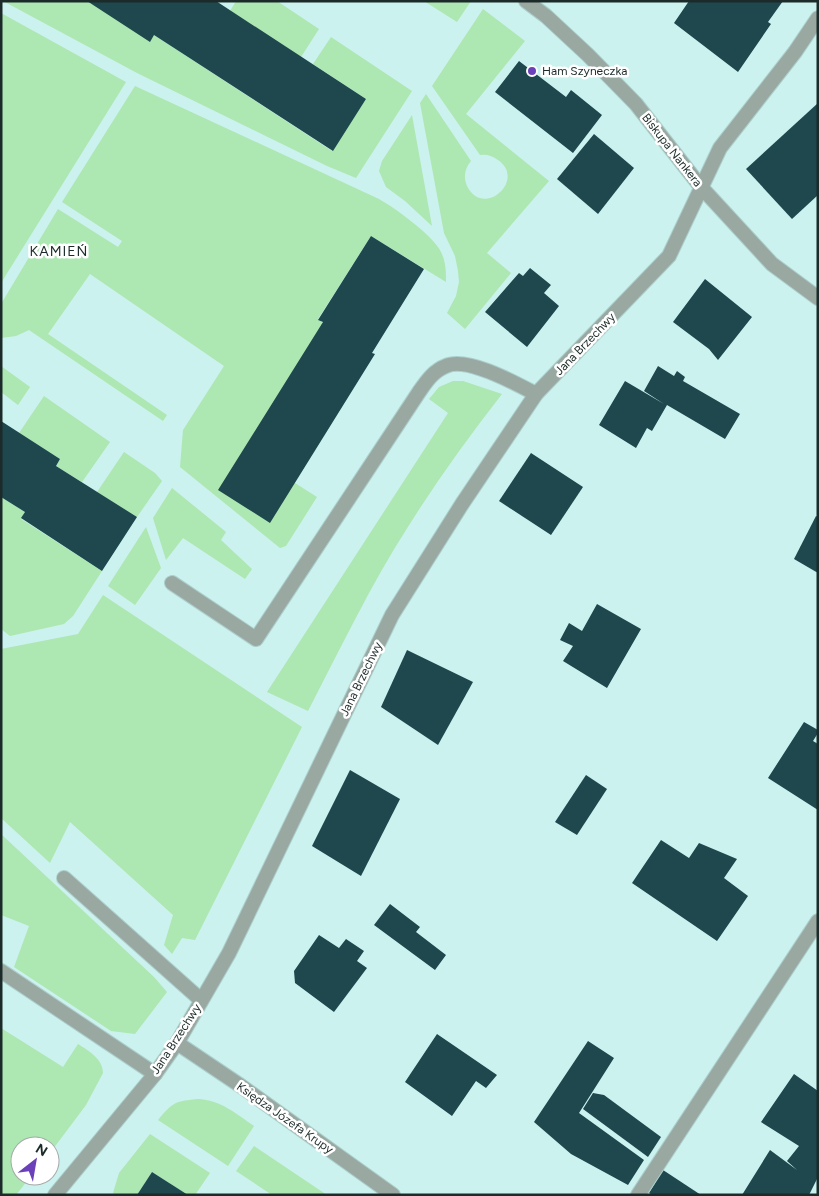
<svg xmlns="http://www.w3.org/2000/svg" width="819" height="1196" viewBox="0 0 819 1196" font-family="Figtree,sans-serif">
<rect width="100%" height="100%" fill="#cbf2ee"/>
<g fill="#ade7b2">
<polygon points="3,1 87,1 154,35 332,151 366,99 313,64 331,37 412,91 356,178 327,166 137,73"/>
<polygon points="236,1 277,1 319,29 301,57 230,11"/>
<polygon points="424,1 471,1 457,22"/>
<path d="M483,9L525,41L466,114L549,181L487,253L511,273L465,329L447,313L456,296L459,282L458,271L455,256L444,233L420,103L426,94L471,161C465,168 463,177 467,186C483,219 527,180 498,160C492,156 488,154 480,155L432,86Z"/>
<polygon points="1,13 126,82 1,283"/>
<path d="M135,86L379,199C395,208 434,236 441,252C446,262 446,272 446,282L371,236L318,319L323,323L295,483L317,497L286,546L280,548L180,467L183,430L224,366L90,274L48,334L167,415L163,421L29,330L16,336L1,338V304L58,209L118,247L122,241L62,202Z"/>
<polygon points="412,115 432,226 405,201 386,187 379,171 382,161"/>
<polygon points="1,366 30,387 18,405 1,392"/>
<path d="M453,381H463L502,394C453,457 407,523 369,593C348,632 328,672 308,711L267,692L448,413L429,399L439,387Z"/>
<polygon points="44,396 110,442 82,482 56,466 60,459 19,433"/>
<polygon points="124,452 155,473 162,481 137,517 97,492"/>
<polygon points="172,488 226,532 221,540 252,569 245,579 183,538 166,560 153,518"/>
<polygon points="1,497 25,512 21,519 102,571 73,616 64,624 10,636 1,629"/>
<polygon points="146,527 161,568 135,605 108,586"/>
<polygon points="103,595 302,727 195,940 182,938 172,954 164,945 173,915 70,822 50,863 1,818 1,649 78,634"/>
<polygon points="1,834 154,977 167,992 135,1034 111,1031 14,967 29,926 1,915"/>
<path d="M1,1028L63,1067L78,1044C89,1051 103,1059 103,1073L86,1105L50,1153V1146H20V1176H31L16,1195H1Z"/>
<path d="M199,1099C222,1101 235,1113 254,1126L228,1166L158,1120C173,1102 175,1101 199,1099Z"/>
<polygon points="150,1134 210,1173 195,1195 188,1195 152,1172 137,1195 116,1195 113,1193 119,1173"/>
<polygon points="254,1146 327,1195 272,1195 236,1171"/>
</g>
<g fill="#1e474e">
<polygon points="87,1 216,1 366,99 333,151 154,35 150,42"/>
<polygon points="689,1 783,1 768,22 771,24 738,72 674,23"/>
<polygon points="519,61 566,97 571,90 602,115 573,153 495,92"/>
<polygon points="818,103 818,195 792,219 746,169"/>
<polygon points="594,134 634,168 598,214 557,179"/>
<polygon points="371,236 424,269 372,353 375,354 270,523 218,490 323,322 318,320"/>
<polygon points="530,268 551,285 544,293 559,306 527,347 485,312 519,273 523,276"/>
<polygon points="705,279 752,317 718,360 709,349 673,322"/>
<polygon points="658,366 674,376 677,371 685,377 683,381 740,414 725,439 667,405 652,431 647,428 636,448 599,425 625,381 664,404 644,391"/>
<polygon points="1,421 60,459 56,466 137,517 102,571 21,518 25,512 1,497"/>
<polygon points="531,453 583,487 551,535 499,501"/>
<polygon points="816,516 818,517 818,573 794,559"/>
<polygon points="597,604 641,629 607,688 563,661 573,646 560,640 569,623 582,631"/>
<polygon points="407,650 473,682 438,745 381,707"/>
<polygon points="804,722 818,730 818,733 813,741 818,744 818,810 768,778"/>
<polygon points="350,770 400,799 361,876 312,846"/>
<polygon points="586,775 607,789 577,835 555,822"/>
<polygon points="661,840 689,858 699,843 737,859 724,878 748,896 717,941 632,883"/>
<polygon points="390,904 420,927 416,932 446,955 435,970 374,925"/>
<polygon points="319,935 339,948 346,939 364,951 357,961 367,968 334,1012 295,983 294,971"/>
<polygon points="437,1034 497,1075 486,1088 476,1081 452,1116 405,1082"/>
<polygon points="588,1041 614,1058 579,1113 644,1160 628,1185 571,1154 534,1122"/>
<polygon points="794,1074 818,1091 818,1177 809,1195 742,1195 770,1150 797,1170 787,1161 799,1146 761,1122"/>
<polygon points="593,1093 604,1095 661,1137 648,1157 583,1109"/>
<polygon points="663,1170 701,1195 652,1195 649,1193"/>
<polygon points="152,1172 188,1195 137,1195"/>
</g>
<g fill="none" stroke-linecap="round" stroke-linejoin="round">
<g stroke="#accecb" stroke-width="16">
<g id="service">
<path d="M172,583L256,639L419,392C426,382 433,371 446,366C467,356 517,384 536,394"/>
<polyline points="64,878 201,1000"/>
<polyline points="1,971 155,1074"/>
<polyline points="638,1195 818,921"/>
</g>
</g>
<g stroke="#accecb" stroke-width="16">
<g id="minor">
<polyline points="526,1 546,16 588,55 636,104 701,187 772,264 818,298"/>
<polyline points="177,1043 241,1086 393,1195"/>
<polyline points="55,1195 155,1074 177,1043 229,953 392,615 462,504 536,394 669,256 720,148 795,52 818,18"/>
</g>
</g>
<use href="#service" stroke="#9aa8a2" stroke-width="14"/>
<use href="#minor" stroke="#9aa8a2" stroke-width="14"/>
</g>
<circle fill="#6b41b9" stroke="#fff" stroke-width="2" cx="532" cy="71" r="5"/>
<g text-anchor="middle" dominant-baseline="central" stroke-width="5" stroke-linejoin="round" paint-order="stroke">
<g font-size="12" fill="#1c2b29" stroke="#fff" text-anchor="start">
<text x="542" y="71">Ham Szyneczka</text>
</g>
<g font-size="12" fill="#1c2b29" stroke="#fff">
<text transform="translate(672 150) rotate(52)">Biskupa Nankera</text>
<text transform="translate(585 344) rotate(-46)">Jana Brzechwy</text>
<text transform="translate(361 679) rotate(-64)">Jana Brzechwy</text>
<text transform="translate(176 1039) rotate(-57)">Jana Brzechwy</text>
<text transform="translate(285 1118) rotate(35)">Księdza Józefa Krupy</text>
</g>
<g font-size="14" letter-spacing="1" fill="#1c2b29" stroke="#fff">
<text x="59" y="251">KAMIEŃ</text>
</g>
</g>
<rect width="819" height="1196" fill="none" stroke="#1c2b29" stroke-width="5"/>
<g transform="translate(35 1161) rotate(31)"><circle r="24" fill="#ffffff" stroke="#a4aaa9"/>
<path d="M0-4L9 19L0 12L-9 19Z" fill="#6b41b9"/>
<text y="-8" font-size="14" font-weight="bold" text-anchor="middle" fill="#1c2b29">N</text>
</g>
</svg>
